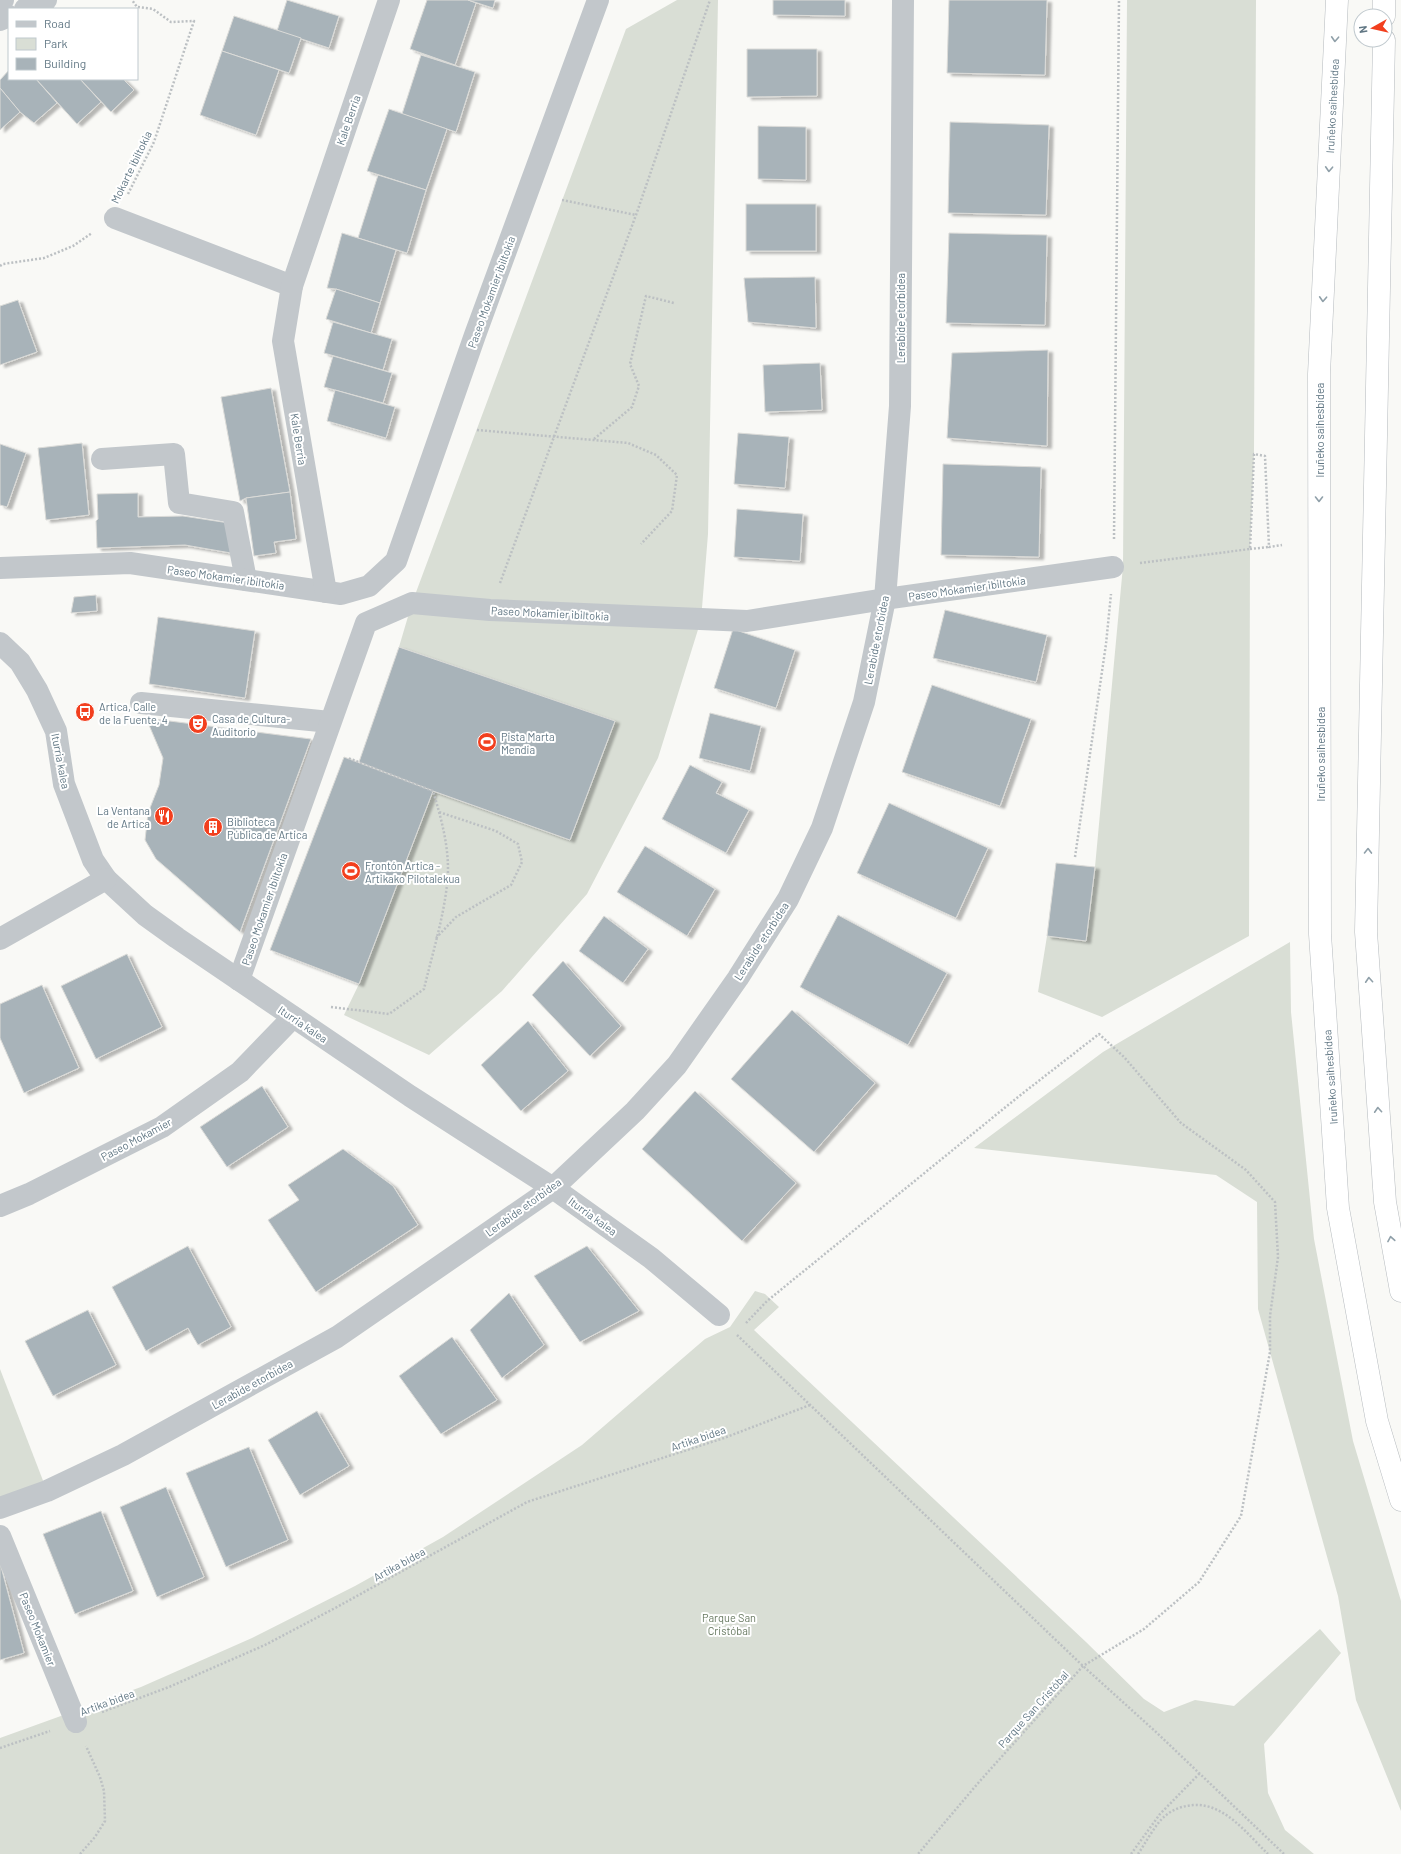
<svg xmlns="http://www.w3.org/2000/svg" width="1401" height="1854" viewBox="0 0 1401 1854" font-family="Barlow,sans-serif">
<defs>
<filter id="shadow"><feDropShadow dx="4.5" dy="2.5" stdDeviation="1" flood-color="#0004"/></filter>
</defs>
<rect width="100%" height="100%" fill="#f9f9f6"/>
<g fill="#d9ded5">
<polygon points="677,0 718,0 708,534 701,620 658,758 587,894 502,991 429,1055 344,1015 359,984 433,791 570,840 615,722 399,647 412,603 626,29"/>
<polygon points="1127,0 1256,0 1254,454 1250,549 1249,936 1102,1017 1038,992 1047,936 1086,940 1095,867 1123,566"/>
<polygon points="1290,942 1291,1012 1314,1239 1353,1441 1401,1601 1401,1811 1356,1700 1338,1596 1258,1309 1257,1202 1216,1175 974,1148 1103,1052"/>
<polygon points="755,1291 765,1294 779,1307 754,1330 1086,1642 1144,1699 1164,1712 1195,1700 1234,1706 1320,1629 1341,1653 1264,1744 1268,1793 1285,1830 1314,1854 0,1854 0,1738 141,1687 252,1638 355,1586 443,1537 582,1445 705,1339 730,1327"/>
<polygon points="0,1369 47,1491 0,1508"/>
</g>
<g fill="#a8b3b9" stroke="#dbdbd8" filter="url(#shadow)">
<polygon points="287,0 339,16 329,48 277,31"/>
<polygon points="427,0 468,0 476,3 455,65 410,49"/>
<polygon points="468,0 495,0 493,8"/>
<polygon points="773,0 845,0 845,16 773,15"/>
<polygon points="949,0 1047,0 1045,75 947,73"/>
<polygon points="234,16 301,38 289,73 222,51"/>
<polygon points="747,49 817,49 817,96 747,97"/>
<polygon points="222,51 279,70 256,135 200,115"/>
<polygon points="421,55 475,72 456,132 402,114"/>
<polygon points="9,70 9,79 36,79 57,103 34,123 20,112 0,88 0,80"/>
<polygon points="36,79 80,79 101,102 77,124"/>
<polygon points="80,79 123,79 134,90 111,112"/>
<polygon points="0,88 20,112 0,130"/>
<polygon points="389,109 447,129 426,190 367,171"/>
<polygon points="950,122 1049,125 1046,215 948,213"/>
<polygon points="758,126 806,127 806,180 758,179"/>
<polygon points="378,175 426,190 407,253 358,238"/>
<rect x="746" y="204" width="70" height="47"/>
<polygon points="342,233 396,250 380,303 336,289 327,288"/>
<polygon points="949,233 1047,235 1045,325 946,323"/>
<polygon points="815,277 816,328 748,322 744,278"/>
<polygon points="336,289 380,303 371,333 326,319"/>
<polygon points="18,300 37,352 0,365 0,306"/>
<polygon points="333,322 392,339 383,370 324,353"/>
<polygon points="1048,350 1047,446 947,438 952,353"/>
<polygon points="333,356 392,373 383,403 324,387"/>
<polygon points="820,363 822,410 765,412 763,365"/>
<polygon points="271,388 290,492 246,498 240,501 221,397"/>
<polygon points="335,390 395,407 386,438 327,421"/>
<polygon points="738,433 789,437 785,488 734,484"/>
<polygon points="82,443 89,515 46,520 38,448"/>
<polygon points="0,444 26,453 7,507 0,505"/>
<polygon points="943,464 1041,467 1039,557 941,555"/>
<polygon points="290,492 296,539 274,542 276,553 254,556 246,498"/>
<polygon points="138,493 138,517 183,516 229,523 231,553 185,545 97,548 96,521 98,519 97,494"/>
<polygon points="737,509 803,514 800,561 734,557"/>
<polygon points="96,595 97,611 71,613 74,597"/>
<polygon points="945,610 1047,635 1036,682 933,658"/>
<polygon points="158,617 255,631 245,698 149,684"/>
<polygon points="733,629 795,650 776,708 714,688"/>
<polygon points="399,647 615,721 570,840 433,791 359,762"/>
<polygon points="932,685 1031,719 1000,806 902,772"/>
<polygon points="710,713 761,726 750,771 699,758"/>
<polygon points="146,718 311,739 240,932 156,859 145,840 148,813 159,785 163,758"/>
<polygon points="344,757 433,791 359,984 270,950"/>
<polygon points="690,765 722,782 716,793 749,810 726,853 662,819"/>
<polygon points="889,803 988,848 956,918 857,873"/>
<polygon points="645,846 715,889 687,936 617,892"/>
<polygon points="1056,863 1095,867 1086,941 1047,936"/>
<polygon points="838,915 947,973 908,1045 800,987"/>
<polygon points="604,916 648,949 623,983 579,951"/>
<polygon points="127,954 162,1027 96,1059 61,986"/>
<polygon points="563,961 621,1026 590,1056 532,995"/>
<polygon points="42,985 79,1068 24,1093 0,1038 0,1004"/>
<polygon points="792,1010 875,1083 814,1152 731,1079"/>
<polygon points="528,1021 568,1071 521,1111 481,1065"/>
<polygon points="262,1086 288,1127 227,1167 200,1127"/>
<polygon points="695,1091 796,1183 742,1241 642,1149"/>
<polygon points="343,1149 393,1186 418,1225 316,1292 268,1220 299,1200 288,1185"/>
<polygon points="188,1246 231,1327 198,1345 188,1328 146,1351 112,1287"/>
<polygon points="587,1246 639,1311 580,1342 534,1276"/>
<polygon points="509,1293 544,1345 502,1378 470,1330"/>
<polygon points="88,1310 116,1365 53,1396 25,1341"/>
<polygon points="452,1337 497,1400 441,1434 399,1376"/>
<polygon points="317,1411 349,1466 300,1495 268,1440"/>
<polygon points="249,1447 288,1540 226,1567 186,1473"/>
<polygon points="166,1487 204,1577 157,1597 120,1507"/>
<polygon points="101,1511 133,1591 75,1614 43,1534"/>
<polygon points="0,1563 24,1653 0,1660"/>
</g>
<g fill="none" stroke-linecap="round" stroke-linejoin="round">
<g stroke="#b5babe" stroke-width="23">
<g id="trunk">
<polyline points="1337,0 1319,374 1320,934 1338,1208 1377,1421 1401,1500"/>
<polyline points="1384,16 1384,0"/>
<polyline points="1384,40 1366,932 1385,1202 1401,1291"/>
</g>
</g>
<g stroke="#bcc0c3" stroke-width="2.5" stroke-dasharray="2 2" stroke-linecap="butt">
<polyline points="128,194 154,142 194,21 171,22 153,9 137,7 132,0"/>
<polyline points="562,200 636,215"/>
<polyline points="0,266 3,264 44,258 73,246 92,233"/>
<polyline points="477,430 628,443 656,455 677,475 672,511 641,544"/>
<polyline points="594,439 632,407 639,386 630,364 646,296 674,303"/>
<polyline points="1114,539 1119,0"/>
<polyline points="1250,549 1269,547"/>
<polyline points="1140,563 1250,549 1254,454 1265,456 1269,547 1282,545"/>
<polyline points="500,583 636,215 710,0"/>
<polyline points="1075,857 1106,644 1111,594"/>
<polyline points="436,938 456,917 511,885 522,862 518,844 496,831 439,812"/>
<path d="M331,1007L389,1014L424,989C432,955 443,920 447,885C451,853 442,821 433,791L348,758"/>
<polyline points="746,1323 767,1301 1018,1097 1099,1034 1124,1057 1181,1123 1246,1170 1275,1202 1278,1257 1270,1316 1270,1352 1241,1516 1199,1582 1144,1629 1083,1666 979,1782 918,1854"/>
<polyline points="737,1335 1083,1666 1156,1732 1284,1854"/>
<polyline points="102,1712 169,1687 265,1645 337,1607 527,1502 724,1438 810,1405"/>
<polyline points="0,1748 50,1731"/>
<polyline points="80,1854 95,1837 105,1821 104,1791 100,1777 86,1746"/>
<polyline points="1131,1854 1160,1814 1200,1773"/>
<path d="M1138,1854C1145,1844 1156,1823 1165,1816C1173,1809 1183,1806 1193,1805C1225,1803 1247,1834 1268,1854"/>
</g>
<g stroke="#c2c7cb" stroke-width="22">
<polyline points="141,703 330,722"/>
<polyline points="239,980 366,623 412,603 490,610 747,621 885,599 1113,567"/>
<polyline points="0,1206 29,1194 162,1127 240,1072 293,1017"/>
<polyline points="0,1536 76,1722"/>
</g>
<g stroke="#c2c7cb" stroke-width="22">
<polyline points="25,9 46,0"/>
<polyline points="0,20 9,16"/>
<polyline points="115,218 292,286"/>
<polyline points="102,459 174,454 179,503 233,512 246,580"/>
<polyline points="0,568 130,563 341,594 369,586 396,561 475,335 598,0"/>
<polyline points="326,592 283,341 292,286 389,0"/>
<polyline points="0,643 20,662 37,690 56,731 64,784 93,860 106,879 145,915 177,938 410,1096 553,1188 651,1258 719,1315"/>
<polyline points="0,939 106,879"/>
<polyline points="0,1508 47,1491 123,1455 337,1337 553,1188 635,1111 677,1065 738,978 788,899 822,828 864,702 885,599 900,406 903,0"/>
</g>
<polyline stroke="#c2c7cb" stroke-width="22" points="0,0 3,0"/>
<use href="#trunk" stroke="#fff" stroke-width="22"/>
</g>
<defs><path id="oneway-chevron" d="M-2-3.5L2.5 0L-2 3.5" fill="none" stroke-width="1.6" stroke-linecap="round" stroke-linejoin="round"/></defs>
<g stroke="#90a0a9">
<use href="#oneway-chevron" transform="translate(1335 39) rotate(93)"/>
<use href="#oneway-chevron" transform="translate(1329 169) rotate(93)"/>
<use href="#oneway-chevron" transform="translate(1323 299) rotate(93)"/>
<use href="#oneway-chevron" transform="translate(1319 499) rotate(90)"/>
<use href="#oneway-chevron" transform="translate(1368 851) rotate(-89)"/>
<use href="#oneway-chevron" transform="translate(1369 980) rotate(-94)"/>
<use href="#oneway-chevron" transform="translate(1378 1110) rotate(-94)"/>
<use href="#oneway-chevron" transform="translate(1391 1239) rotate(-100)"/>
</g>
<defs>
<g id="bus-disc" transform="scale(1)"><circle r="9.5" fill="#f23f1e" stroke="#fff"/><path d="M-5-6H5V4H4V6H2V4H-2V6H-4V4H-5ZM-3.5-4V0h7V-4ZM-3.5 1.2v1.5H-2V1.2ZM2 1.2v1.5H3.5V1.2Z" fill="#fff"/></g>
<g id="theatre-disc" transform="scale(1)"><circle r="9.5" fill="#f23f1e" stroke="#fff"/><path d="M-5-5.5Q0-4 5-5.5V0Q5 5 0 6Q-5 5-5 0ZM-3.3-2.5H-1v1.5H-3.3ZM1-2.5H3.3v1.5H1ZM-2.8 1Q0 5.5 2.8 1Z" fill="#fff"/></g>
<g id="stadium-disc" transform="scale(1)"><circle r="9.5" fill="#f23f1e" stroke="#fff"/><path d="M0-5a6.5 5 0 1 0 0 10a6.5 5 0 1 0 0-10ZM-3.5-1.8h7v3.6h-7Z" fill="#fff"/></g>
<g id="restaurant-disc" transform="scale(1)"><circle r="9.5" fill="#f23f1e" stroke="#fff"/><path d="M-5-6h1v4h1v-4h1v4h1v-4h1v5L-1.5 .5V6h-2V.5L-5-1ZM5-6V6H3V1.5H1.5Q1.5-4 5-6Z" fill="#fff"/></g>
<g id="building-disc" transform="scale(1)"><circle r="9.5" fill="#f23f1e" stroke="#fff"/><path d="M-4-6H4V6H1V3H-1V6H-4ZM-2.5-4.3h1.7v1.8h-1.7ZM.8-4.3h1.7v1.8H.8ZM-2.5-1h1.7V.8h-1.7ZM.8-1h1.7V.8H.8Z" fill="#fff"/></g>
</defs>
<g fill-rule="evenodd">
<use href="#bus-disc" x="85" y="712"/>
<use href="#theatre-disc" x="198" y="724"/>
<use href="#stadium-disc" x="487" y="742"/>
<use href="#restaurant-disc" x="164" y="816"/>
<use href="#building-disc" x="213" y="827"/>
<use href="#stadium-disc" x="351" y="871"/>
</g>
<g text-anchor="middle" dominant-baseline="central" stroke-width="4" stroke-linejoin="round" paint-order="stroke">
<g font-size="11" fill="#617784" stroke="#fff">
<text transform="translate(1332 106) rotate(-87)">Iruñeko saihesbidea</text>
<text transform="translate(348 120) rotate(-71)">Kale Berria</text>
<text transform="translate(131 167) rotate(-64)">Mokarte ibiltokia</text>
<text transform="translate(491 292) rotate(-70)">Paseo Mokamier ibiltokia</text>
<text transform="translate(900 318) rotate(-90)">Lerabide etorbidea</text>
<text transform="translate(1319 430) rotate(-90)">Iruñeko saihesbidea</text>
<text transform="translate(299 439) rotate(81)">Kale Berria</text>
<text transform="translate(226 577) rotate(8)">Paseo Mokamier ibiltokia</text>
<text transform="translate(967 588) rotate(-8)">Paseo Mokamier ibiltokia</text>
<text transform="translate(550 613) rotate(3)">Paseo Mokamier ibiltokia</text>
<text transform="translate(876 640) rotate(-79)">Lerabide etorbidea</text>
<text transform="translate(1320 754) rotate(-90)">Iruñeko saihesbidea</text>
<text transform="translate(61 761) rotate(79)">Iturria kalea</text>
<text transform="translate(264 909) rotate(-71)">Paseo Mokamier ibiltokia</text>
<text transform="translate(761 941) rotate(-57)">Lerabide etorbidea</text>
<text transform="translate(303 1024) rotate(34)">Iturria kalea</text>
<text transform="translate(1330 1077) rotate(-94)">Iruñeko saihesbidea</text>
<text transform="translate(136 1139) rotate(-28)">Paseo Mokamier</text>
<text transform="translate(523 1207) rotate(-36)">Lerabide etorbidea</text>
<text transform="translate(593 1216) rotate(36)">Iturria kalea</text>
<text transform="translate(252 1384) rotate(-29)">Lerabide etorbidea</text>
<text transform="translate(698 1438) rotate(-19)">Artika bidea</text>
<text transform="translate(399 1564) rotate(-29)">Artika bidea</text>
<text transform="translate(38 1629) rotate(68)">Paseo Mokamier</text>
<text transform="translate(107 1702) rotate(-20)">Artika bidea</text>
<text transform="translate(1033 1709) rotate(-48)">Parque San Cristóbal</text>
</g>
<g font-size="11" fill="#617784" stroke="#fff" text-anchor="start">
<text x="99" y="706">Artica, Calle<tspan x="99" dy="13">de la Fuente, 4</tspan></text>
<text x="212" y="718">Casa de Cultura-<tspan x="212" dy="13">Auditorio</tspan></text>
<text x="501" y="736">Pista Marta<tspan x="501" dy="13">Mendia</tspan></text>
<text x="150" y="810" text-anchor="end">La Ventana<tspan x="150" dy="13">de Artica</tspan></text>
<text x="227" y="821">Biblioteca<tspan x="227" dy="13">Pública de Artica</tspan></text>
<text x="365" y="865">Frontón Artica -<tspan x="365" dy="13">Artikako Pilotalekua</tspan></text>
</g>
<g font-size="11" fill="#687a61" stroke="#fff">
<text x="729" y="1617">Parque San<tspan x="729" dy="13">Cristóbal</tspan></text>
</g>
</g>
<rect x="8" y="8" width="130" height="72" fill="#ffffff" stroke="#c0c9ce"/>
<rect x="16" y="21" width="20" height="6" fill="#c2c7cb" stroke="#c0c9ce"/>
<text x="44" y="28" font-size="12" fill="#617784">Road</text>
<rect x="16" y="38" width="20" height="12" fill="#d9ded5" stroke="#c0c9ce"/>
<text x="44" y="48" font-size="12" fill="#617784">Park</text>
<rect x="16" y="58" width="20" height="12" fill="#a8b3b9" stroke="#c0c9ce"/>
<text x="44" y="68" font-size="12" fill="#617784">Building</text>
<g transform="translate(1373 28) rotate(262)"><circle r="19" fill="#ffffff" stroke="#c0c9ce"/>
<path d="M0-3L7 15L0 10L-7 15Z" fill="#f23f1e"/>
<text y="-6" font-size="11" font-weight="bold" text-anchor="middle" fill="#617784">N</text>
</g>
</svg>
